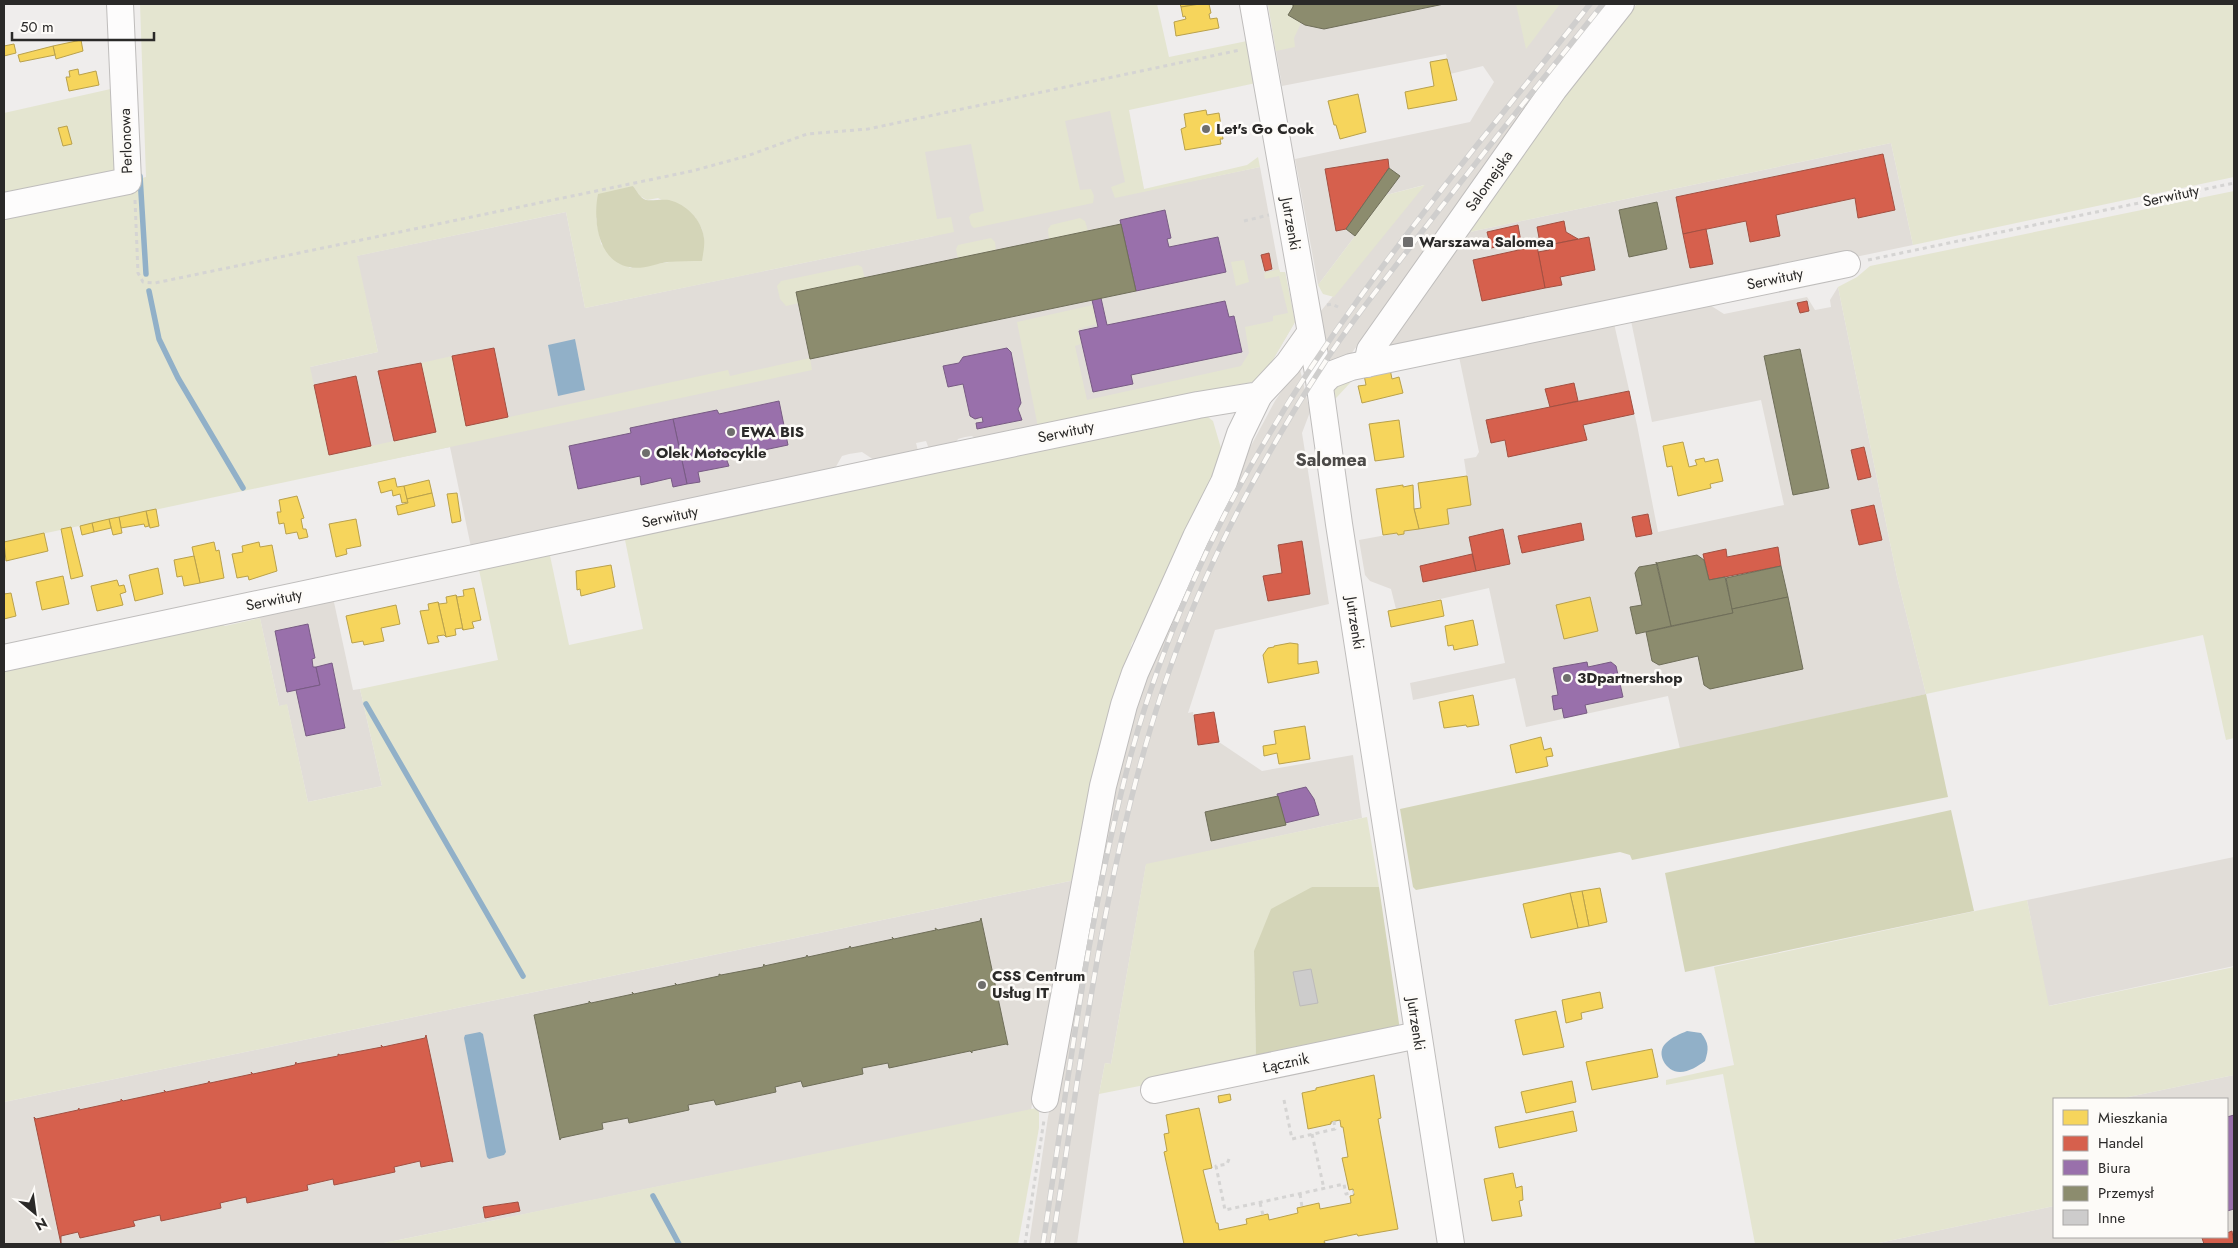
<svg xmlns="http://www.w3.org/2000/svg" width="2238" height="1248" viewBox="0 0 2238 1248" font-family="Jost,sans-serif">
<rect width="100%" height="100%" fill="#efedec"/>
<g fill="#e1ddd8">
<polygon points="1268,4 1612,4 1456,217 1344,363 1327,366 1316,317 1424,185 1386,195 1318,285 1295,159 1470,122 1494,82 1483,66 1450,74 1446,54 1282,86"/>
<polygon points="1126,98 1144,191 1260,167 1279,269 1280,272 1285,272 1295,322 1261,380 976,439 972,436 965,437 958,439 955,444 929,449 926,441 916,443 918,451 874,460 862,452 849,454 842,456 834,470 471,547 450,447 306,477 310,367 378,352 356,256 566,212 585,308 934,236 915,140"/>
<polygon points="1891,143 1913,245 1383,355 1443,262 1465,233"/>
<polygon points="1838,287 1897,577 1926,694 1680,749 1668,696 1526,727 1515,678 1413,700 1410,683 1505,663 1489,588 1396,609 1391,589 1370,581 1365,575 1359,540 1397,533 1398,535 1404,534 1404,531 1448,524 1447,509 1471,505 1464,459 1476,457 1479,452 1458,352 1613,319 1637,425 1658,532 1784,505 1761,400 1652,422 1630,316 1702,300 1724,314 1807,297 1815,310 1831,307 1830,300"/>
<polygon points="1299,365 1310,412 1302,433 1329,604 1215,630 1188,713 1193,712 1199,745 1219,742 1262,771 1353,755 1362,818 1146,865 1111,1064 1105,1063 1099,1094 1077,1244 1029,1244 1048,1117 1130,716 1215,513 1275,401"/>
<polygon points="332,593 353,690 360,689 382,786 308,802 287,705 279,706 258,609"/>
<polygon points="2234,857 2234,966 2048,1006 2027,900"/>
<polygon points="1075,880 1031,1110 379,1244 4,1244 4,1102"/>
<polygon points="2234,1075 2234,1244 1874,1244 2054,1206 2054,1237 2227,1237 2227,1099 2119,1099"/>
</g>
<g fill="#e4e5d0" fill-rule="evenodd">
<path d="M140,4H1157L1169,57L1247,41L1256,83L1129,110L1144,189L1247,165L1258,157L1260,167L1115,198L1111,187L1125,182L1110,111L1065,121L1080,190L1091,189L1094,196L1093,203L974,228L971,225L969,217L971,214L984,211L971,144L925,152L937,219L951,217L954,232L585,308L566,212L357,256L378,352L310,367L329,455L436,432L421,363L452,356L467,426L728,370L730,376L810,358L812,370L4,542V215L146,177ZM633,186L640,196L647,200L658,198L695,217L702,229L704,239L669,262L630,268L601,244L596,218Z"/>
<polygon points="1268,4 1293,4 1293,7 1288,15 1301,23 1294,38 1295,47 1276,51"/>
<polygon points="1516,4 1560,4 1526,49"/>
<polygon points="1637,4 2234,4 2234,177 1913,245 1891,143 1465,233 1522,144"/>
<polygon points="115,88 117,171 4,195 4,113"/>
<polygon points="1425,185 1334,297 1323,294 1318,285 1386,195"/>
<polygon points="2234,191 2234,738 2226,740 2203,635 1926,694 1897,577 1838,287 1857,277 1870,266"/>
<polygon points="1080,218 1085,221 1088,231 1049,240 1048,229 1051,225"/>
<polygon points="991,238 995,242 996,251 958,259 956,249 958,245"/>
<polygon points="1244,260 1249,282 1236,286 1231,262"/>
<polygon points="858,265 862,267 865,279 799,303 786,306 780,299 777,286 781,281"/>
<polygon points="1279,269 1280,272 1285,272 1295,322 1261,380 1038,427 1017,322 1093,305 1097,324 1078,329 1081,344 1075,346 1087,400 1241,366 1249,353 1245,327 1273,321 1273,316 1288,313 1279,276 1265,279 1264,273"/>
<polygon points="1363,369 1337,397 1335,399 1333,381"/>
<polygon points="1203,413 1213,421 1223,455 1145,625 1132,643 1115,699 1075,880 4,1102 4,666 218,622 225,626 260,618 279,706 287,704 308,802 382,786 360,689 498,660 478,565 549,551 569,645 643,629 624,535"/>
<polygon points="1367,817 1379,887 1312,887 1254,951 1256,1063 1099,1094 1105,1063 1111,1064 1146,864"/>
<polygon points="2027,900 2049,1006 2234,967 2234,1075 2119,1099 2054,1099 2054,1206 1874,1244 1755,1244 1723,1074 1666,1085 1666,1080 1734,1065 1714,967"/>
<polygon points="1036,1108 1039,1112 1039,1128 1018,1244 379,1244"/>
</g>
<g fill="#d4d5b8">
<path d="M633,186C637,191 640,198 646,200C652,201 662,199 669,200C686,204 702,220 704,238C705,245 703,254 702,261C691,261 679,261 667,262C656,264 641,270 629,267C597,261 593,219 598,194Z"/>
<polygon points="1926,694 1948,797 1632,860 1630,855 1620,852 1416,890 1413,887 1400,809"/>
<polygon points="1951,810 1974,911 1685,972 1665,873"/>
<polygon points="1312,887 1379,887 1400,1030 1256,1063 1254,951 1271,909"/>
</g>
<g fill="#91b0c8">
<polygon points="575,339 585,390 558,396 548,345"/>
<path d="M1687,1031L1701,1033C1709,1043 1709,1049 1705,1061C1698,1066 1689,1072 1680,1072C1666,1072 1655,1053 1666,1043C1672,1037 1680,1034 1687,1031Z"/>
<polygon points="480,1032 483,1034 506,1152 504,1155 489,1159 487,1157 464,1038 465,1035"/>
</g>
<g fill="#f6d55c" stroke="#b9a14c">
<polygon points="1180,4 1200,4 1181,7"/>
<polygon points="1200,4 1209,4 1211,13 1209,14 1210,19 1217,18 1219,28 1176,36 1174,22 1186,19 1185,16 1183,17 1181,7"/>
<polygon points="81,40 83,51 56,59 53,46"/>
<polygon points="14,44 16,53 4,56 4,46"/>
<polygon points="53,46 55,55 20,62 18,55"/>
<polygon points="1447,59 1457,100 1408,109 1405,92 1434,86 1430,62"/>
<polygon points="78,69 79,75 96,71 99,85 69,91 66,77 70,77 69,71"/>
<polygon points="1358,94 1366,132 1340,139 1336,125 1334,125 1328,101"/>
<polygon points="1206,110 1207,115 1219,113 1223,139 1220,139 1221,144 1185,150 1181,129 1186,127 1184,114"/>
<polygon points="67,126 72,144 63,146 58,128"/>
<polygon points="1390,369 1392,379 1399,377 1403,393 1362,403 1358,386 1366,385 1364,375"/>
<polygon points="1399,420 1404,457 1375,461 1369,424"/>
<polygon points="1683,442 1689,467 1697,465 1695,460 1704,458 1705,462 1718,459 1723,481 1710,484 1711,488 1678,496 1672,466 1667,467 1663,446"/>
<polygon points="1467,476 1471,505 1447,509 1449,524 1419,529 1414,509 1421,508 1418,483"/>
<polygon points="395,478 397,487 404,486 408,502 402,503 400,494 393,496 392,490 381,493 378,482"/>
<polygon points="429,480 432,493 407,499 404,486"/>
<polygon points="1403,485 1403,487 1413,485 1414,509 1419,529 1404,531 1404,534 1398,535 1397,533 1383,535 1376,489"/>
<polygon points="432,493 435,506 398,515 396,506 408,503 407,499"/>
<polygon points="457,493 461,521 452,523 447,494"/>
<polygon points="297,496 304,518 301,519 303,529 306,529 308,537 299,539 297,532 286,534 284,523 279,524 277,512 281,512 279,500"/>
<polygon points="156,509 159,526 150,528 146,511"/>
<polygon points="146,511 149,526 145,527 144,524 121,528 119,517"/>
<polygon points="119,517 122,533 113,535 109,519"/>
<polygon points="109,519 111,528 94,532 92,523"/>
<polygon points="356,519 361,546 346,549 347,554 336,557 329,524"/>
<polygon points="92,523 94,532 82,535 80,526"/>
<polygon points="71,527 83,576 71,579 61,529"/>
<polygon points="44,533 48,551 6,561 4,542"/>
<polygon points="214,542 216,551 219,550 224,578 200,583 192,547"/>
<polygon points="259,542 260,547 272,545 277,571 249,580 248,576 237,578 232,554 243,552 242,546"/>
<polygon points="194,556 200,583 184,586 182,576 177,577 174,560"/>
<polygon points="611,565 615,587 581,596 580,589 577,590 576,571"/>
<polygon points="158,568 163,594 135,601 129,575"/>
<polygon points="63,576 69,604 42,610 36,582"/>
<polygon points="117,580 119,586 124,585 126,592 120,594 123,605 97,611 91,586"/>
<polygon points="474,588 481,620 472,622 474,628 463,630 456,595 457,597 464,596 463,590"/>
<polygon points="11,593 16,616 4,619 4,594"/>
<polygon points="456,595 463,630 462,628 455,629 456,635 446,637 438,602 439,604 447,603 446,597"/>
<polygon points="1590,597 1598,631 1564,639 1556,605"/>
<polygon points="1441,600 1444,616 1391,627 1388,611"/>
<polygon points="438,602 446,637 444,635 437,636 439,642 428,644 420,611 429,610 428,604"/>
<polygon points="396,605 400,624 381,628 384,641 364,645 363,641 352,643 346,616"/>
<polygon points="1473,620 1478,645 1454,650 1453,645 1448,646 1445,626"/>
<polygon points="1290,643 1298,644 1298,664 1317,661 1319,673 1268,683 1263,655 1268,648 1274,647 1274,646"/>
<polygon points="1473,695 1479,725 1467,727 1466,725 1444,728 1439,702"/>
<polygon points="1305,726 1310,759 1279,764 1277,753 1264,756 1263,746 1276,744 1274,731"/>
<polygon points="1541,737 1544,750 1551,748 1553,756 1546,757 1548,766 1516,773 1510,745"/>
<polygon points="1600,888 1607,922 1589,926 1582,891"/>
<polygon points="1582,891 1589,926 1578,928 1570,893"/>
<polygon points="1570,893 1578,928 1531,938 1523,904"/>
<polygon points="1600,992 1603,1008 1581,1013 1582,1019 1566,1023 1562,1000"/>
<polygon points="1556,1011 1564,1047 1523,1055 1515,1020"/>
<polygon points="1652,1049 1658,1077 1592,1090 1586,1062"/>
<polygon points="1374,1075 1381,1118 1378,1119 1398,1229 1358,1236 1357,1234 1324,1241 1325,1243 1320,1244 1184,1244 1164,1152 1167,1151 1164,1134 1169,1133 1166,1115 1199,1108 1212,1168 1203,1170 1216,1223 1218,1223 1219,1230 1247,1224 1246,1219 1263,1215 1268,1214 1269,1220 1298,1213 1297,1208 1319,1203 1320,1209 1351,1203 1350,1196 1354,1195 1353,1189 1349,1190 1342,1158 1348,1157 1343,1127 1341,1127 1340,1120 1331,1122 1331,1124 1308,1129 1302,1093 1316,1090 1316,1088"/>
<polygon points="1572,1081 1576,1102 1526,1113 1521,1092"/>
<polygon points="1230,1094 1231,1100 1219,1103 1218,1096"/>
<polygon points="1573,1111 1577,1131 1499,1148 1495,1127"/>
<polygon points="1513,1173 1516,1188 1522,1186 1523,1200 1519,1201 1522,1216 1492,1221 1484,1179"/>
</g>
<g fill="#d6604d" stroke="#a25042">
<polygon points="1883,154 1895,210 1858,218 1855,198 1776,215 1780,236 1750,242 1746,221 1683,234 1676,197"/>
<polygon points="1388,159 1389,168 1346,229 1336,231 1325,169"/>
<polygon points="1564,221 1566,232 1578,239 1549,245 1548,242 1540,243 1537,227"/>
<polygon points="1518,225 1521,242 1491,248 1487,232"/>
<polygon points="1706,229 1713,264 1690,268 1683,234"/>
<polygon points="1589,237 1595,270 1560,277 1562,285 1545,288 1538,252 1549,250 1549,245"/>
<polygon points="1537,246 1545,288 1482,301 1473,260"/>
<polygon points="1269,253 1272,269 1265,271 1261,255"/>
<polygon points="1807,301 1809,311 1800,313 1797,303"/>
<polygon points="494,348 508,417 466,426 452,356"/>
<polygon points="421,363 436,432 394,441 378,371"/>
<polygon points="356,376 371,446 329,455 314,385"/>
<polygon points="1574,383 1578,401 1550,407 1545,389"/>
<polygon points="1629,391 1634,414 1583,425 1587,440 1508,457 1505,440 1491,443 1486,420"/>
<polygon points="1864,447 1871,477 1858,480 1851,450"/>
<polygon points="1874,505 1882,540 1859,545 1851,510"/>
<polygon points="1648,514 1652,534 1636,537 1632,517"/>
<polygon points="1581,523 1584,540 1522,553 1518,536"/>
<polygon points="1503,529 1510,564 1476,571 1469,537"/>
<polygon points="1302,541 1310,594 1268,601 1263,576 1282,573 1278,545"/>
<polygon points="1778,547 1781,566 1709,580 1703,554 1726,549 1727,557"/>
<polygon points="1472,554 1476,571 1423,582 1420,566"/>
<polygon points="1214,712 1219,742 1198,745 1194,715"/>
<polygon points="426,1035 453,1162 451,1161 421,1167 420,1161 394,1167 395,1172 334,1185 333,1179 307,1185 308,1190 247,1203 246,1197 220,1203 221,1208 161,1221 160,1215 133,1221 135,1226 80,1238 78,1232 61,1236 61,1244 34,1117 36,1119 78,1110 79,1108 79,1110 121,1101 121,1099 123,1101 165,1092 164,1090 166,1092 208,1083 209,1081 210,1083 252,1074 251,1072 253,1074 295,1065 296,1062 296,1064 338,1056 338,1054 340,1055 382,1047 381,1045 383,1047 425,1038"/>
<polygon points="518,1202 520,1211 485,1218 483,1207"/>
<polygon points="2232,1231 2234,1244 2204,1244 2202,1238 2227,1237 2227,1233"/>
</g>
<g fill="#9970ab" stroke="#785b84">
<polygon points="1165,210 1171,238 1167,239 1169,247 1218,237 1226,272 1136,291 1120,220"/>
<polygon points="1101,298 1107,325 1225,301 1229,317 1234,316 1242,352 1131,375 1133,384 1093,392 1079,331 1098,327 1092,300"/>
<polygon points="1007,348 1011,352 1021,403 1018,409 1022,420 977,429 976,423 983,422 982,417 975,419 970,416 963,384 948,387 943,366 959,363 963,357"/>
<polygon points="779,401 788,445 726,458 729,466 698,472 700,482 687,484 673,419 717,410 719,414"/>
<polygon points="673,419 687,484 673,487 671,478 641,485 640,476 578,489 569,446 631,433 630,428"/>
<polygon points="308,624 315,658 312,659 313,667 316,667 320,685 287,692 275,631"/>
<polygon points="1587,662 1588,667 1611,662 1616,666 1623,697 1585,705 1587,713 1564,718 1562,708 1554,710 1552,696 1558,695 1553,668"/>
<polygon points="332,663 345,728 306,736 296,690 320,685 316,667"/>
<polygon points="1306,787 1314,799 1319,815 1285,823 1277,794"/>
<polygon points="2234,1115 2234,1209 2227,1211 2227,1117"/>
</g>
<g fill="#8c8c6e" stroke="#6f6e59">
<polygon points="1293,4 1444,4 1324,29 1305,25 1288,15 1293,7"/>
<polygon points="1389,168 1400,176 1355,236 1346,229"/>
<polygon points="1657,202 1667,249 1629,257 1619,210"/>
<polygon points="1121,224 1136,291 810,359 796,292"/>
<polygon points="1800,349 1829,488 1793,495 1764,356"/>
<polygon points="1697,555 1704,560 1709,580 1725,577 1733,613 1671,626 1657,563"/>
<polygon points="1656,562 1671,626 1636,634 1630,607 1642,605 1635,573 1639,567 1657,564"/>
<polygon points="1781,566 1788,597 1732,609 1726,578"/>
<polygon points="1788,597 1803,669 1710,689 1704,685 1698,656 1659,665 1652,661 1646,632 1733,613 1732,609"/>
<polygon points="1278,796 1286,825 1211,841 1205,812"/>
<polygon points="981,918 1008,1045 1006,1044 972,1051 972,1053 970,1051 889,1068 888,1063 862,1068 863,1074 803,1087 801,1081 775,1087 776,1092 716,1105 714,1100 688,1105 689,1110 629,1123 628,1118 602,1123 603,1129 561,1138 560,1140 534,1015 589,1003 589,1001 591,1003 633,994 632,992 634,994 676,985 675,983 677,985 719,976 719,974 721,975 763,967 764,964 764,966 806,957 807,955 808,957 849,948 850,946 851,948 893,939 892,937 894,939 936,930 935,928 938,930 980,921"/>
</g>
<g fill="none" stroke-linecap="round" stroke-linejoin="round">
<g stroke="#91b0c8" stroke-width="5.5">
<polyline points="140,176 146,274"/>
<polyline points="149,291 159,339 178,378 243,488"/>
<polyline points="366,704 523,976"/>
<polyline points="653,1196 679,1244"/>
</g>
</g>
<polygon fill="#cdcccc" stroke="#bcbab9" points="1311,969 1318,1003 1300,1006 1293,972"/>
<g fill="none" stroke-linecap="round" stroke-linejoin="round">
<g stroke="#bfbdbc" stroke-width="28">
<g id="minor">
<polyline points="1253,4 1318,373 1339,524 1451,1244"/>
<polyline points="4,206 128,181 120,4"/>
<polyline points="1367,364 1370,350 1554,89 1621,4"/>
<polyline points="1320,385 1330,375 1351,367 1847,264"/>
<polyline points="4,658 938,459 1198,405 1259,395 1288,364 1310,333"/>
<polyline points="1154,1090 1418,1035"/>
<polyline points="1045,1099 1103,786 1124,705 1135,673 1196,537 1224,482 1240,434 1259,395"/>
</g>
</g>
<g stroke="#d5d4d3" stroke-width="3" stroke-dasharray="4 4" stroke-linecap="butt">
<polyline points="135,200 138,273 143,282 155,283 692,171 747,156 807,134 868,129 1240,50"/>
<polyline points="1244,221 1269,215"/>
<polyline points="1868,260 2234,183"/>
<polyline points="1327,305 1332,304 1338,307"/>
<polyline points="1284,1100 1292,1139 1335,1129 1334,1121"/>
<polyline points="1312,1134 1324,1189"/>
<polyline points="1229,1159 1227,1164 1216,1166 1225,1210 1344,1184 1346,1194 1354,1192"/>
<polyline points="1300,1194 1302,1207"/>
<polyline points="1260,1203 1263,1215"/>
<polyline points="1025,1244 1044,1120"/>
</g>
<use href="#minor" stroke="#fdfcfc" stroke-width="26"/>
<g stroke="#cfcecd" stroke-width="5.5">
<g id="rail">
<path d="M1043,1244C1068,1082 1088,917 1130,758C1152,676 1185,594 1223,518C1318,329 1460,169 1590,4"/>
<path d="M1052,1244C1082,1059 1103,871 1162,692C1200,575 1258,464 1325,362C1354,317 1389,275 1421,233C1481,156 1542,80 1603,4"/>
</g>
</g>
<use href="#rail" stroke="#fdfbf8" stroke-width="4" stroke-dasharray="11" stroke-linecap="butt"/>
</g>
<g fill="#6f6e6d" stroke="#fdfbf8" stroke-width="2">
<circle cx="1206" cy="129" r="5"/>
<rect x="1402" y="236" width="12" height="12" rx="2.5"/>
<circle cx="731" cy="432" r="5"/>
<circle cx="646" cy="453" r="5"/>
<circle cx="1567" cy="678" r="5"/>
<circle cx="982" cy="985" r="5"/>
</g>
<g text-anchor="middle" dominant-baseline="central" stroke-width="5" stroke-linejoin="round" paint-order="stroke">
<g font-size="15" font-weight="bold" fill="#2a2928" stroke="#fdfbf8" text-anchor="start">
<text x="1216" y="129">Let's Go Cook</text>
<text x="1419" y="242">Warszawa Salomea</text>
<text x="741" y="432">EWA BIS</text>
<text x="656" y="453">Olek Motocykle</text>
<text x="1577" y="678">3Dpartnershop</text>
<text x="992" y="976">CSS Centrum<tspan x="992" dy="17">Usług IT</tspan></text>
</g>
<g font-size="15" fill="#2a2928" stroke="#fdfbf8">
<text transform="translate(126 141) rotate(-92)">Perlonowa</text>
<text transform="translate(1489 181) rotate(-55)">Salomejska</text>
<text transform="translate(2171 196) rotate(-12)">Serwituty</text>
<text transform="translate(1291 224) rotate(80)">Jutrzenki</text>
<text transform="translate(1775 279) rotate(-12)">Serwituty</text>
<text transform="translate(1066 432) rotate(-12)">Serwituty</text>
<text transform="translate(670 517) rotate(-12)">Serwituty</text>
<text transform="translate(274 600) rotate(-12)">Serwituty</text>
<text transform="translate(1355 623) rotate(81)">Jutrzenki</text>
<text transform="translate(1416 1024) rotate(81)">Jutrzenki</text>
<text transform="translate(1286 1063) rotate(-12)">Łącznik</text>
</g>
<g font-size="18" font-weight="bold" fill="#4c4a48" stroke="#fdfbf8">
<text x="1331" y="460">Salomea</text>
</g>
</g>
<rect width="2238" height="1248" fill="none" stroke="#2a2928" stroke-width="10"/>
<rect x="2053" y="1098" width="175" height="140" fill="#fdfbf8" stroke="#a9a7a5"/>
<rect x="2063" y="1110" width="25" height="15" fill="#f6d55c" stroke="#a9a7a5"/>
<text x="2098" y="1123" font-size="15" fill="#2a2928">Mieszkania</text>
<rect x="2063" y="1136" width="25" height="15" fill="#d6604d" stroke="#a9a7a5"/>
<text x="2098" y="1148" font-size="15" fill="#2a2928">Handel</text>
<rect x="2063" y="1160" width="25" height="15" fill="#9970ab" stroke="#a9a7a5"/>
<text x="2098" y="1173" font-size="15" fill="#2a2928">Biura</text>
<rect x="2063" y="1186" width="25" height="15" fill="#8c8c6e" stroke="#a9a7a5"/>
<text x="2098" y="1198" font-size="15" fill="#2a2928">Przemysł</text>
<rect x="2063" y="1210" width="25" height="15" fill="#cdcccc" stroke="#a9a7a5"/>
<text x="2098" y="1223" font-size="15" fill="#2a2928">Inne</text>
<g transform="translate(35 1213) rotate(151)" stroke="#fdfbf8" stroke-width="4" paint-order="stroke">
<path d="M0-4L9 19L0 12L-9 19Z" fill="#2a2928"/>
<text y="-8" font-size="14" font-weight="bold" text-anchor="middle" fill="#2a2928">N</text>
</g>
<path d="M12 32v8h142v-8" fill="none" stroke="#2a2928" stroke-width="2.5"/>
<text x="20" y="32" font-size="15" fill="#2a2928" stroke="#fdfbf8" stroke-width="4" paint-order="stroke">50 m</text>
</svg>
